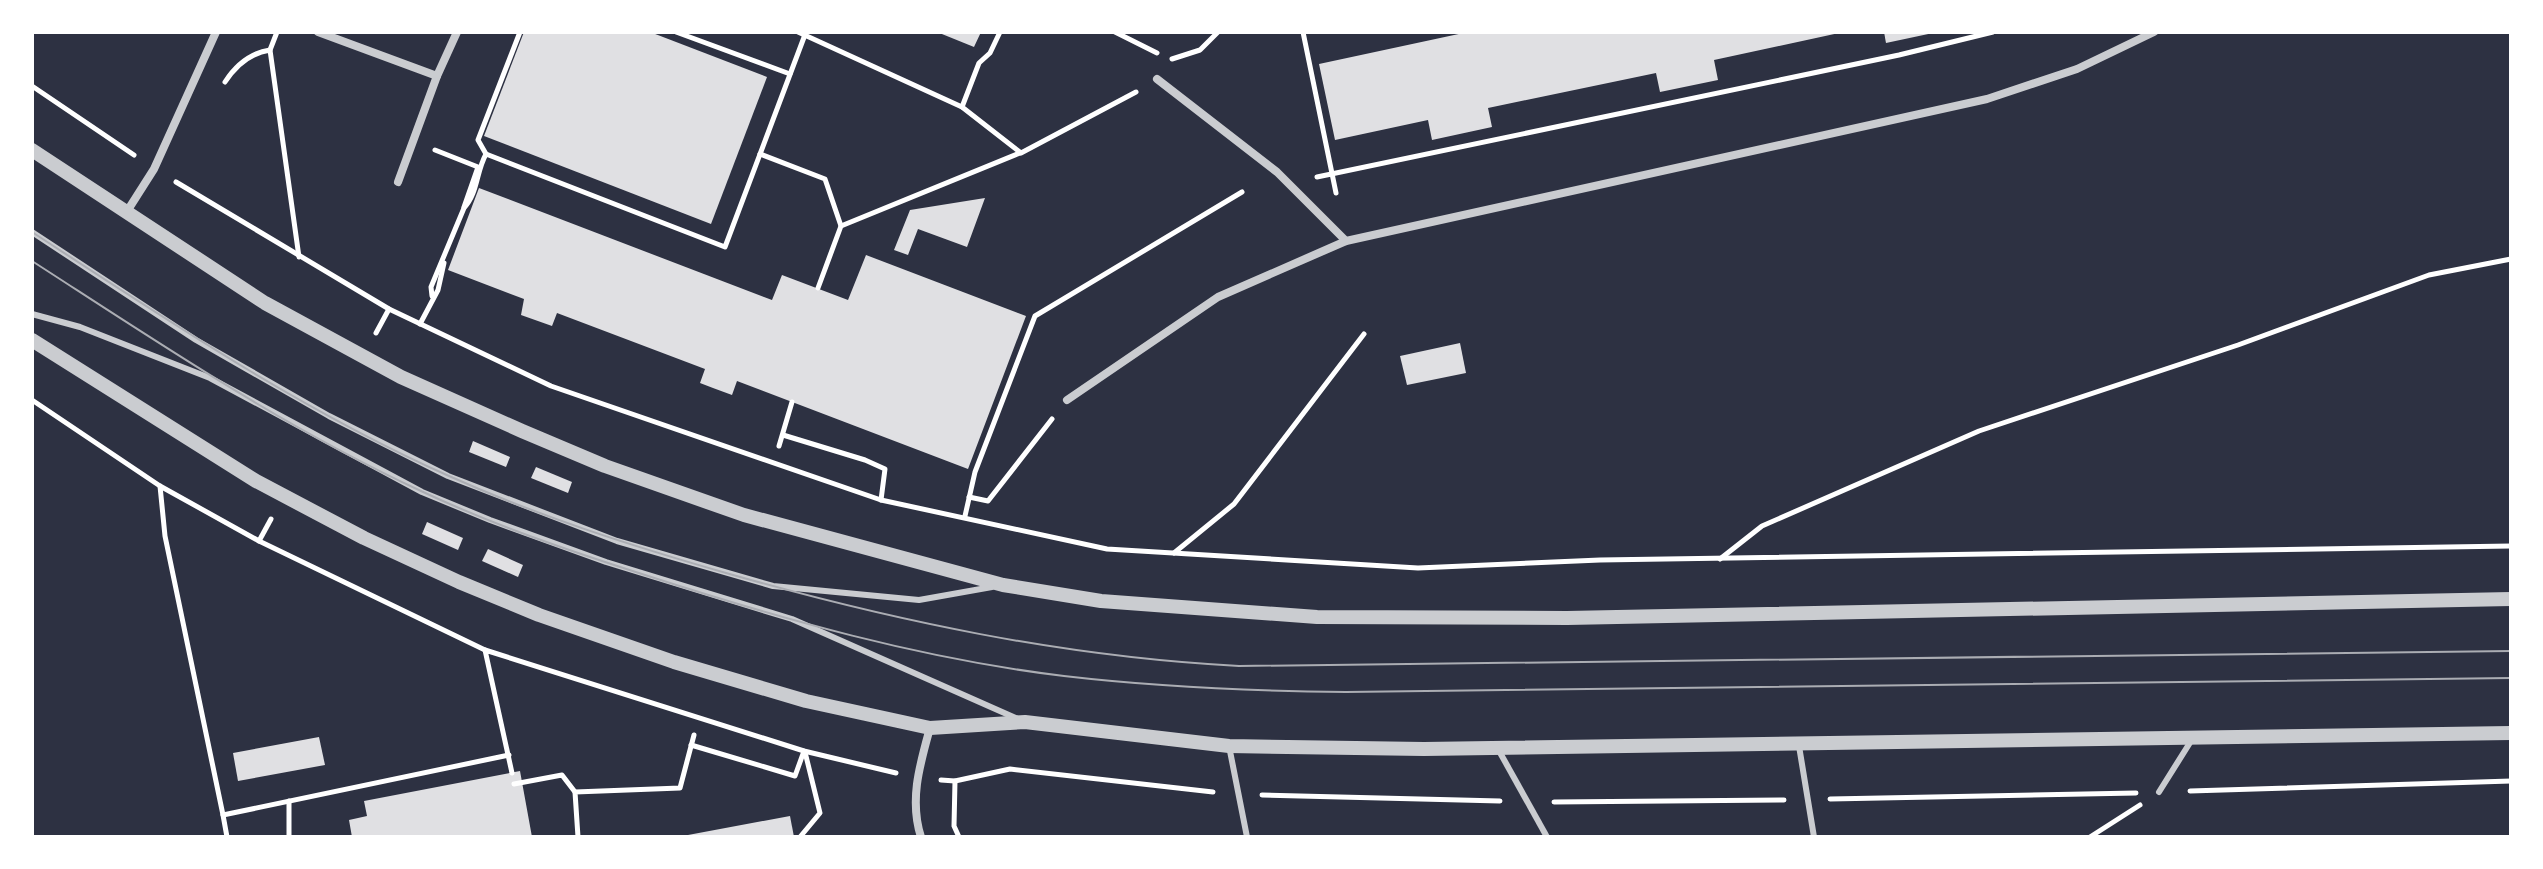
<svg xmlns="http://www.w3.org/2000/svg" width="2543" height="869" viewBox="0 0 2543 869" font-family="'PT Sans Narrow',sans-serif">
<rect width="100%" height="100%" fill="#2d3142"/>
<g fill="#e0e0e3">
<polygon points="524,32 650,32 767,77 711,224 484,136"/>
<polygon points="937,32 981,32 974,47"/>
<polygon points="1468,32 1839,32 1839,33 1714,60 1718,80 1660,92 1656,73 1488,108 1492,127 1432,140 1428,120 1335,140 1319,64"/>
<polygon points="1884,32 1933,32 1933,33 1886,43"/>
<polygon points="479,188 772,300 782,275 848,300 866,255 1026,316 968,469 737,381 732,395 713,388 700,383 705,369 557,313 552,326 521,315 524,299 448,270"/>
<polygon points="985,198 967,247 918,229 908,255 894,250 910,210"/>
<polygon points="1460,343 1466,373 1407,385 1400,356"/>
<polygon points="473,441 510,457 506,467 469,452"/>
<polygon points="536,467 572,482 568,493 531,478"/>
<polygon points="427,522 463,538 458,550 422,534"/>
<polygon points="488,549 523,565 518,577 482,561"/>
<polygon points="319,737 325,765 238,781 233,753"/>
<polygon points="520,771 532,837 352,837 349,820 367,816 364,801"/>
<polygon points="790,816 794,837 688,837 688,835"/>
</g>
<g fill="none" stroke-linecap="round" stroke-linejoin="round">
<g stroke="#fff" stroke-width="5">
<polyline points="676,32 790,74"/>
<polyline points="798,32 962,107 1021,153 1136,92"/>
<polyline points="1115,32 1157,53"/>
<polyline points="1303,32 1336,193"/>
<polyline points="270,50 277,32"/>
<polyline points="1172,59 1200,50 1218,32"/>
<path d="M225,82C236,65 250,53 270,50L299,257"/>
<polyline points="32,86 134,155"/>
<polyline points="962,107 979,63 990,53 1000,32"/>
<polyline points="435,150 478,167 464,207"/>
<polyline points="486,154 478,140 520,32"/>
<polyline points="760,154 825,179 841,226"/>
<polyline points="1317,177 1899,55 1993,32"/>
<polyline points="176,182 389,309 551,386 881,500 1107,549 1418,568 1600,560 2511,546"/>
<polyline points="818,288 841,226 1020,153"/>
<path d="M432,296L431,287L464,208C478,193 476,172 486,154L725,247L806,32"/>
<polyline points="420,324 438,290 444,263"/>
<polyline points="376,333 389,309"/>
<polyline points="32,400 160,486 259,541 485,650"/>
<polyline points="783,435 865,460 885,469 881,500"/>
<polyline points="779,446 792,402"/>
<polyline points="160,486 165,536 223,815 509,755"/>
<polyline points="969,497 988,501 1052,419"/>
<polyline points="965,516 975,472 1035,316 1242,192"/>
<polyline points="259,541 271,519"/>
<polyline points="1174,553 1234,504 1364,334"/>
<polyline points="1720,559 1762,526 1979,431 2238,345 2429,275 2511,259"/>
<polyline points="691,745 795,776 804,751"/>
<polyline points="512,773 485,650 804,751 896,773"/>
<polyline points="941,780 955,781 1010,769 1213,792"/>
<polyline points="955,781 954,826 959,837"/>
<polyline points="514,784 562,775 575,792"/>
<polyline points="2190,791 2511,781"/>
<polyline points="1262,795 1500,801"/>
<polyline points="1830,799 2136,793"/>
<polyline points="1554,802 1784,800"/>
<polyline points="223,815 227,837"/>
<polyline points="289,837 289,801"/>
<polyline points="578,837 575,792 680,788 694,735"/>
<polyline points="800,837 820,813 805,752"/>
<polyline points="2090,837 2140,805"/>
</g>
<g stroke="#caccd0" stroke-width="6">
<polyline points="32,232 196,340 329,416 448,476 617,541 773,586 919,600 992,587"/>
<polyline points="32,314 80,327 210,378 422,492 490,520 606,562 792,619 1018,719"/>
<polyline points="1229,746 1247,837"/>
<polyline points="1799,746 1814,837"/>
<polyline points="1498,749 1547,837"/>
<polyline points="2159,792 2191,741"/>
</g>
<g stroke="#caccd0" stroke-width="8">
<polyline points="318,32 437,76 457,32"/>
<polyline points="1157,79 1277,172 1346,241"/>
<polyline points="398,182 437,76"/>
<polyline points="126,213 154,169 216,32"/>
<polyline points="1067,400 1218,297 1346,241 1987,99 2077,69 2154,32"/>
<path d="M921,837C909,800 920,764 930,728"/>
</g>
<g stroke="#caccd0" stroke-width="14">
<polyline points="32,150 265,303 401,377 522,431 605,466 744,515 1003,585 1101,601 1317,617 1567,618 2511,599"/>
<polyline points="32,340 256,481 364,538 459,582 539,615 674,662 806,701 930,728 1025,722 1229,746 1424,749 2511,733"/>
</g>
<g stroke="#abadb3" stroke-width="2">
<path d="M32,232C167,320 301,410 449,476C538,516 632,546 726,573C894,621 1065,657 1239,666L2511,651"/>
<path d="M32,261C159,343 283,427 421,491C493,525 570,551 645,575C781,619 922,659 1064,676C1158,687 1251,691 1346,692L2511,678"/>
</g>
</g>
<rect width="2543" height="869" fill="none" stroke="#ffffff" stroke-width="68"/>
</svg>
